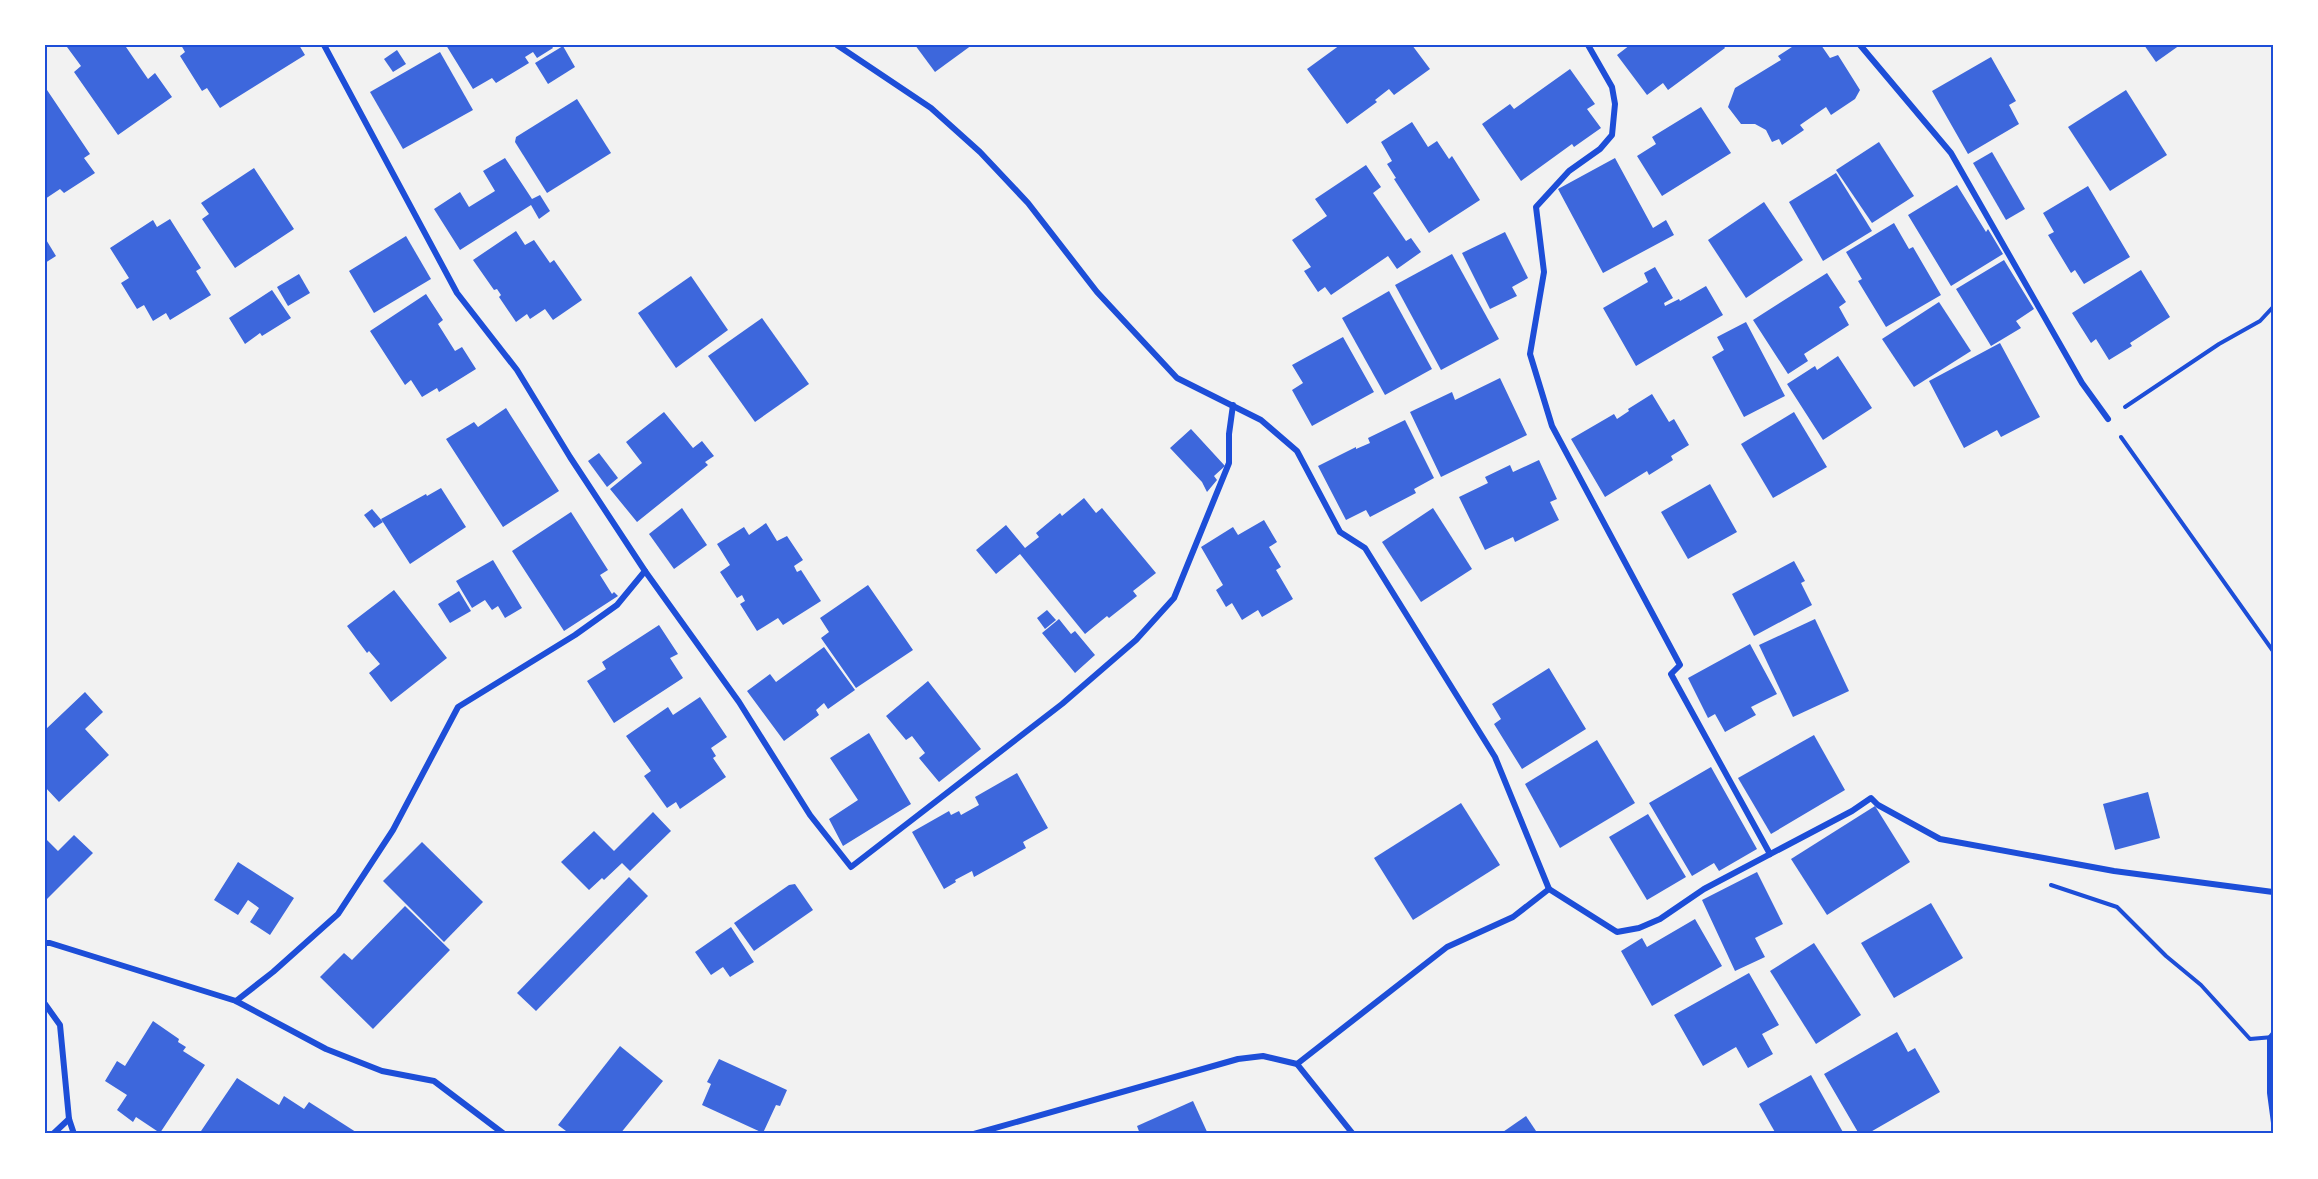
<svg xmlns="http://www.w3.org/2000/svg" width="2318" height="1179" viewBox="0 0 2318 1179" font-family="Signika,sans-serif">
<rect width="100%" height="100%" fill="#f2f2f2"/>
<g fill="#3d67dc">
<polygon points="71,45 129,45 126,47 148,79 155,73 172,97 118,135 74,72 81,66 67,47"/>
<polygon points="181,45 299,45 305,55 220,108 207,88 202,91 180,56 185,52"/>
<polygon points="446,45 551,45 553,48 537,58 533,52 525,57 529,63 496,83 492,78 473,89"/>
<polygon points="915,45 972,45 935,72"/>
<polygon points="1340,45 1412,45 1430,69 1394,95 1389,89 1375,100 1377,102 1347,124 1307,69"/>
<polygon points="1630,45 1723,45 1725,48 1668,90 1663,83 1647,95 1617,55"/>
<polygon points="1795,45 1821,45 1830,58 1838,55 1860,90 1855,99 1831,115 1826,107 1800,125 1804,130 1782,145 1779,139 1772,142 1766,130 1755,124 1741,124 1728,107 1735,88 1781,60 1778,56"/>
<polygon points="2144,45 2180,45 2156,62"/>
<polygon points="563,46 575,67 548,84 535,63"/>
<polygon points="397,50 406,64 393,72 384,59"/>
<polygon points="440,52 473,110 403,149 370,92"/>
<polygon points="1991,57 2016,101 2009,105 2019,124 1968,154 1932,91"/>
<polygon points="1570,69 1595,104 1587,109 1601,128 1574,147 1572,144 1521,181 1482,124 1510,104 1514,109"/>
<polygon points="45,87 90,154 84,158 95,173 64,193 60,189 45,199"/>
<polygon points="2126,90 2167,155 2110,191 2068,127"/>
<polygon points="577,99 611,153 547,193 515,142 516,137"/>
<polygon points="1701,107 1731,153 1662,196 1637,156 1656,144 1652,137"/>
<polygon points="1412,122 1428,147 1437,141 1449,159 1452,156 1480,200 1429,233 1394,179 1396,178 1387,164 1392,161 1381,142"/>
<polygon points="1879,142 1914,196 1872,223 1836,170"/>
<polygon points="1992,152 2025,209 2006,220 1973,163"/>
<polygon points="505,158 532,199 540,195 550,211 539,219 531,205 460,250 434,209 460,192 469,207 495,191 483,171"/>
<polygon points="1615,158 1653,228 1666,220 1674,235 1603,273 1558,189"/>
<polygon points="1366,165 1381,187 1373,193 1406,241 1411,238 1421,252 1397,269 1388,256 1331,295 1325,287 1318,292 1304,271 1311,267 1292,240 1327,216 1315,199"/>
<polygon points="254,168 294,229 235,268 202,219 209,214 201,203"/>
<polygon points="1836,173 1872,231 1823,261 1789,202"/>
<polygon points="1957,185 1986,232 1988,229 2003,254 1951,286 1908,215"/>
<polygon points="2088,186 2130,257 2084,284 2075,270 2071,273 2048,235 2054,232 2043,213"/>
<polygon points="1764,202 1803,260 1746,298 1708,240"/>
<polygon points="170,219 201,268 196,271 211,295 170,320 166,313 153,321 144,305 137,309 121,283 129,278 110,248 153,220 157,227"/>
<polygon points="1894,223 1909,249 1913,247 1941,295 1886,327 1858,281 1862,279 1846,252"/>
<polygon points="516,231 525,245 534,240 550,263 554,260 582,300 553,320 545,309 530,319 527,314 516,322 499,297 501,295 497,289 494,290 473,260"/>
<polygon points="1505,232 1528,278 1512,287 1517,296 1490,309 1462,253"/>
<polygon points="406,236 431,279 374,313 349,271"/>
<polygon points="45,238 56,256 45,263"/>
<polygon points="1452,254 1499,339 1441,370 1395,285"/>
<polygon points="2004,260 2034,309 2016,321 2021,328 1991,346 1956,289"/>
<polygon points="1655,267 1673,298 1664,303 1665,306 1679,299 1680,301 1706,286 1723,315 1636,366 1603,308 1648,282 1644,273"/>
<polygon points="2141,270 2170,317 2130,343 2132,346 2109,360 2096,339 2091,343 2072,313"/>
<polygon points="1827,273 1846,302 1839,307 1849,325 1804,354 1808,361 1788,374 1753,320"/>
<polygon points="299,274 310,293 288,306 277,287"/>
<polygon points="691,276 728,330 676,368 638,313"/>
<polygon points="272,290 291,318 262,336 260,333 245,344 229,318"/>
<polygon points="1389,291 1432,369 1385,395 1342,318"/>
<polygon points="426,294 443,320 438,324 455,351 462,347 476,369 439,392 437,388 422,397 411,380 405,385 370,331"/>
<polygon points="1939,302 1971,351 1914,387 1882,339"/>
<polygon points="762,318 809,384 755,422 708,356"/>
<polygon points="1746,322 1785,396 1744,417 1712,357 1724,350 1717,337"/>
<polygon points="1343,337 1374,392 1312,426 1292,390 1303,383 1292,365"/>
<polygon points="2000,343 2040,417 2001,437 1997,430 1964,448 1929,381"/>
<polygon points="1838,356 1872,408 1823,440 1787,384 1815,366 1817,370"/>
<polygon points="1500,378 1527,435 1441,477 1410,412 1452,392 1455,400"/>
<polygon points="1652,394 1669,422 1674,419 1689,445 1671,456 1673,460 1649,475 1647,471 1605,497 1571,439 1614,414 1617,419 1629,411 1628,409"/>
<polygon points="506,408 559,491 503,527 446,439 474,422 478,427"/>
<polygon points="664,412 693,448 702,441 714,456 705,462 708,465 637,522 610,489 642,463 626,442"/>
<polygon points="1794,412 1827,467 1773,498 1741,444"/>
<polygon points="1405,420 1434,478 1414,489 1416,493 1370,517 1366,510 1346,520 1318,466 1356,447 1356,449 1370,443 1368,438"/>
<polygon points="1191,429 1225,466 1214,476 1217,480 1207,492 1202,482 1170,448"/>
<polygon points="599,453 618,478 607,487 588,461"/>
<polygon points="1539,460 1557,499 1550,502 1559,520 1515,542 1513,537 1485,550 1459,497 1488,483 1485,477 1510,465 1513,472"/>
<polygon points="1710,484 1737,532 1688,559 1661,512"/>
<polygon points="441,488 466,527 410,564 381,519 426,494 427,496"/>
<polygon points="1084,498 1096,513 1102,508 1156,573 1133,591 1137,596 1109,618 1107,616 1085,634 1020,554 996,574 976,550 1006,525 1025,548 1039,537 1036,533 1060,513 1062,516"/>
<polygon points="682,508 707,545 674,569 649,534"/>
<polygon points="1433,508 1472,569 1421,602 1382,542"/>
<polygon points="372,509 383,522 374,528 364,515"/>
<polygon points="571,512 608,570 600,575 612,594 614,592 618,596 564,631 512,551"/>
<polygon points="1264,520 1277,542 1269,547 1281,567 1276,570 1293,599 1262,617 1258,610 1242,620 1232,603 1226,607 1216,590 1223,585 1201,547 1233,527 1238,535"/>
<polygon points="766,523 777,541 787,536 803,560 794,566 797,572 801,570 821,601 783,625 778,618 757,631 740,604 745,601 742,595 737,598 720,572 730,565 717,544 744,527 749,535"/>
<polygon points="493,560 522,608 505,618 498,606 492,610 485,600 472,608 456,581"/>
<polygon points="1794,561 1805,581 1801,583 1812,605 1754,636 1732,594"/>
<polygon points="868,585 913,650 856,688 821,638 829,632 820,618"/>
<polygon points="394,590 447,658 391,702 369,673 380,664 369,651 367,653 347,626"/>
<polygon points="459,591 471,611 450,623 438,604"/>
<polygon points="1047,610 1056,620 1045,629 1037,618"/>
<polygon points="1059,619 1071,634 1075,631 1095,655 1075,673 1042,633"/>
<polygon points="1815,619 1849,691 1793,717 1759,645"/>
<polygon points="659,625 678,654 670,658 683,678 614,723 587,681 606,669 602,662"/>
<polygon points="1750,644 1777,694 1751,707 1756,715 1725,732 1715,714 1708,718 1688,678"/>
<polygon points="824,647 855,690 828,709 824,703 816,710 819,715 784,741 747,691 770,674 776,682"/>
<polygon points="1549,668 1586,729 1522,769 1494,724 1501,719 1492,704"/>
<polygon points="928,681 981,749 939,782 919,758 925,753 912,736 906,740 886,716"/>
<polygon points="85,692 103,712 85,729 109,755 59,802 45,787 45,730"/>
<polygon points="700,697 727,737 711,748 716,756 713,758 726,777 680,809 676,802 667,808 644,776 651,771 626,736 668,707 673,715"/>
<polygon points="869,733 911,804 843,846 829,819 858,800 830,758"/>
<polygon points="1814,735 1845,790 1771,834 1738,778"/>
<polygon points="1597,740 1635,803 1560,848 1525,784"/>
<polygon points="1711,767 1757,849 1719,871 1714,863 1692,876 1649,803"/>
<polygon points="1017,773 1048,828 1023,842 1026,848 974,877 972,871 955,880 956,882 944,889 912,832 949,811 951,815 959,811 961,815 979,805 975,797"/>
<polygon points="2148,792 2160,838 2115,850 2103,804"/>
<polygon points="1461,803 1500,865 1413,920 1374,858"/>
<polygon points="1875,806 1910,862 1827,915 1791,859"/>
<polygon points="653,812 671,831 630,871 622,863 604,880 602,878 589,890 561,862 594,831 614,851"/>
<polygon points="1648,814 1686,877 1647,900 1609,837"/>
<polygon points="74,835 93,853 45,901 45,838 58,851"/>
<polygon points="422,842 483,902 444,942 383,881"/>
<polygon points="238,862 294,898 270,935 250,922 259,908 248,900 238,915 214,900"/>
<polygon points="1757,872 1783,924 1755,938 1765,957 1735,971 1702,900"/>
<polygon points="629,877 648,896 536,1011 517,993"/>
<polygon points="795,884 813,910 754,951 734,923 789,885"/>
<polygon points="1931,903 1963,958 1894,998 1861,943"/>
<polygon points="405,906 450,950 373,1029 320,977 344,953 352,960"/>
<polygon points="1695,919 1722,966 1652,1006 1621,951 1642,938 1647,947"/>
<polygon points="731,927 754,962 730,977 723,967 711,975 695,952"/>
<polygon points="1814,943 1861,1015 1816,1044 1770,971"/>
<polygon points="1749,973 1779,1025 1762,1034 1773,1054 1748,1068 1736,1047 1703,1066 1674,1015"/>
<polygon points="153,1021 179,1039 178,1042 186,1047 183,1051 205,1065 160,1133 136,1117 133,1122 117,1110 127,1095 105,1081 117,1061 125,1066"/>
<polygon points="1897,1032 1908,1052 1915,1048 1940,1092 1867,1134 1859,1134 1824,1074"/>
<polygon points="620,1046 663,1081 620,1134 570,1134 558,1125"/>
<polygon points="719,1059 787,1090 780,1106 776,1105 763,1133 702,1105 711,1084 707,1082"/>
<polygon points="1811,1075 1844,1134 1776,1134 1759,1104"/>
<polygon points="237,1078 279,1105 284,1096 304,1109 309,1102 359,1134 199,1134"/>
<polygon points="1193,1101 1208,1134 1140,1134 1137,1126"/>
<polygon points="1526,1116 1538,1134 1500,1134"/>
</g>
<g fill="none" stroke-linecap="round" stroke-linejoin="round">
<g stroke="#1d4ed8" stroke-width="4">
<polyline points="2125,407 2219,344 2260,321 2273,307"/>
<polyline points="2121,437 2273,651"/>
<polyline points="2051,885 2117,907 2166,956 2201,985 2250,1039 2273,1037"/>
<polyline points="2273,1033 2269,1038 2269,1093 2273,1123"/>
</g>
<g stroke="#1d4ed8" stroke-width="6">
<polyline points="324,45 457,293 517,370 570,457 645,571 739,702 810,815 851,867 1062,704 1136,640 1174,598 1229,463 1229,434 1233,405"/>
<polyline points="837,45 931,108 980,152 1028,203 1097,292 1177,378 1261,420 1297,451 1340,532 1365,548 1495,757 1549,889"/>
<polyline points="1588,45 1612,87 1615,104 1612,135 1600,149 1569,171 1536,207 1544,272 1530,354 1552,426 1680,665 1671,674 1770,854"/>
<polyline points="1860,45 1951,153 2082,383 2108,419"/>
<polyline points="45,943 50,943 236,1001 326,1049 382,1071 434,1081 504,1134"/>
<polyline points="236,1001 273,972 338,914 393,830 458,707 575,635 617,605 645,571"/>
<polyline points="45,1004 60,1025 69,1119 74,1134"/>
<polyline points="1297,1064 1447,947 1513,917 1549,889 1617,932 1639,928 1660,919 1704,889 1852,811 1871,798 1878,805 1940,839 2114,871 2273,892"/>
<polyline points="53,1134 69,1119"/>
<polyline points="974,1134 1238,1059 1263,1056 1297,1064 1353,1134"/>
</g>
</g>
<rect width="2318" height="1179" fill="none" stroke="#ffffff" stroke-width="93"/>
<rect x="46" y="46" width="2226" height="1086" fill="none" stroke="#1d4ed8" stroke-width="2"/>
</svg>
